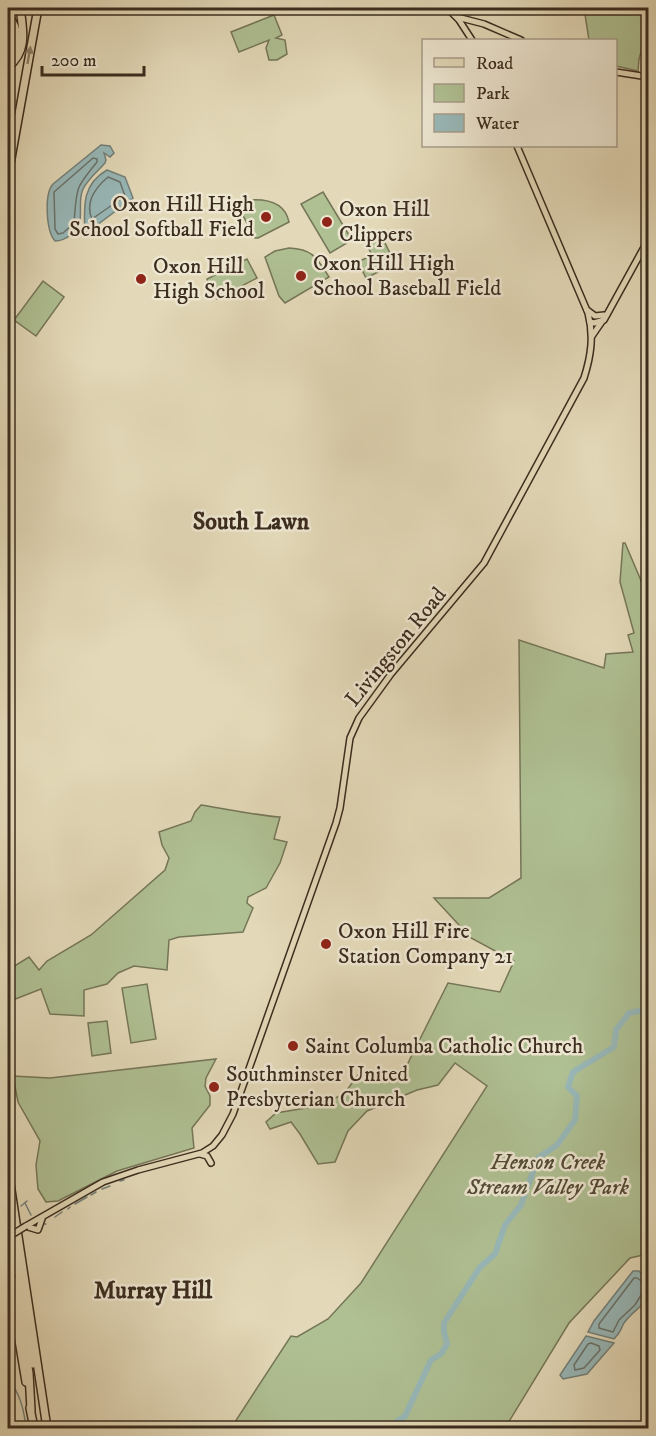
<svg xmlns="http://www.w3.org/2000/svg" width="656" height="1436" viewBox="0 0 656 1436" font-family="'IM FELL DW Pica',serif">
<rect width="100%" height="100%" fill="#e3d9b8"/>
<filter id="stains"><feTurbulence type="fractalNoise" baseFrequency=".00333" numOctaves="4"/><feColorMatrix values="0 0 0 0 .2 0 0 0 0 .09 0 0 0 0 .02 0 0 0 .5 -.17"/></filter>
<radialGradient id="worn" r=".72"><stop offset=".6" stop-color="#630" stop-opacity="0"/><stop offset="1" stop-color="#630" stop-opacity=".3"/></radialGradient>
<g fill="#afc093" stroke="#757658" stroke-width="1.5">
<polygon points="584,8 648,8 648,27 639,59 638,71 616,66 616,40 589,40"/>
<polygon points="274,15 282,35 276,38 285,40 287,54 277,60 269,60 266,48 269,40 239,52 231,32"/>
<polygon points="323,192 352,240 330,253 301,204"/>
<path d="M250,200C267,199 285,203 289,222L258,238H255L240,210L241,203Z"/>
<polygon points="379,230 395,264 366,278 358,262 372,255 363,238"/>
<path d="M289,248C313,249 317,258 329,277L285,303L279,296L265,257L275,251Z"/>
<polygon points="247,259 257,278 217,299 207,279"/>
<polygon points="43,281 64,297 36,336 14,320"/>
<polygon points="623,543 625,543 648,597 648,1254 630,1258 569,1323 505,1428 231,1428 291,1336 297,1337 328,1319 361,1283 487,1086 455,1063 438,1085 417,1090 367,1111 348,1131 335,1162 318,1164 300,1134 291,1122 270,1129 266,1122 276,1113 318,1106 344,1094 361,1071 383,1078 406,1067 448,983 500,992 514,961 471,938 434,898 489,898 521,878 519,640 604,668 606,654 633,652 628,635 634,633 620,582"/>
<path d="M201,805C228,809 253,815 280,817L274,839L287,842L280,863L266,888L248,897L247,903L253,908L243,932L179,937L169,940L167,970L134,966L118,973L107,984L84,990V1016L50,1014L41,989L8,1002V970L29,957L39,970L47,961L91,935L165,870L169,858L162,845L159,832L191,821L195,812Z"/>
<polygon points="147,984 156,1039 131,1043 122,988"/>
<polygon points="107,1021 111,1053 92,1056 88,1023"/>
<polygon points="216,1059 206,1078 205,1086 210,1096 210,1105 192,1128 194,1148 117,1171 58,1201 46,1202 38,1189 36,1165 40,1141 18,1102 13,1076 50,1078"/>
</g>
<g fill="#98b8b8" stroke="#73807a" stroke-width="1.5">
<path d="M101,145L110,146L114,153L110,157L104,153L106,160L105,163C98,171 88,179 83,189C76,204 87,222 72,234C67,238 62,241 55,241C46,231 44,194 53,184Z"/>
<path d="M107,170L125,177L133,198L85,234C84,208 81,185 107,170Z"/>
<path d="M633,1271H639L648,1282C649,1308 637,1305 624,1323C620,1330 622,1331 614,1339L588,1332L594,1321Z"/>
<polygon points="586,1336 614,1343 587,1374 563,1379 560,1375"/>
</g>
<g fill="none" stroke-linecap="round" stroke-linejoin="round">
<g stroke="#6a726b" stroke-width="1.5">
<path d="M93,158L97,159V162C74,190 77,188 74,223L63,233L58,234L55,229L54,192Z"/>
<path d="M108,177L120,182L125,196L92,219C85,203 95,188 108,177Z"/>
<polyline points="648,1284 644,1283 637,1278 634,1278 599,1324 599,1328 613,1332 619,1320 635,1305 641,1295 648,1293"/>
<polygon points="591,1343 599,1346 600,1350 584,1368 575,1370 574,1365 588,1344"/>
</g>
<g stroke="#73807a" stroke-width="1.5">
<polyline points="120,1181 124,1180 123,1179"/>
<polyline points="102,1189 110,1186"/>
<polyline points="91,1195 96,1192"/>
<polyline points="25,1203 31,1215"/>
<polyline points="75,1204 87,1197"/>
<polyline points="21,1206 27,1201"/>
<polyline points="68,1209 70,1207"/>
<polyline points="55,1217 62,1212"/>
<polyline points="44,1224 46,1224"/>
<path d="M8,1378C20,1394 24,1409 26,1428"/>
</g>
<polyline stroke="#98b8b8" stroke-width="6" points="388,1428 405,1416 431,1360 441,1354 447,1344 444,1331 444,1323 480,1267 495,1254 505,1225 521,1205 538,1158 557,1145 575,1120 577,1096 568,1087 573,1072 614,1047 616,1030 629,1013 648,1009"/>
<g stroke="#3b2c1e" stroke-width="8">
<g id="major">
<polyline points="447,8 459,20 472,40"/>
<polyline points="457,17 484,24 521,40"/>
<polyline points="616,72 648,77"/>
<polyline points="587,310 595,316 604,315"/>
<polyline points="590,322 594,323 604,320 648,240"/>
<polyline points="592,336 603,320"/>
<polyline points="200,1154 207,1156 211,1163"/>
<path d="M26,1226L103,1182L138,1170L202,1153L213,1146L222,1135L233,1114L336,823L340,808L350,738L359,718L391,674L484,563L584,378C591,356 594,336 588,313L517,146"/>
<polyline points="28,1227 38,1230 42,1219"/>
</g>
</g>
<g stroke="#3b2c1e" stroke-width="10">
<g id="highway">
<path d="M8,16C20,29 19,46 8,59"/>
<path d="M8,67C28,51 23,30 20,8"/>
<polyline points="8,175 38,8"/>
<polyline points="8,1170 47,1428"/>
<polyline points="8,1207 33,1364"/>
<polyline points="8,1275 26,1382"/>
<polyline points="14,1280 29,1373 31,1410"/>
<polyline points="30,1408 34,1428"/>
</g>
</g>
<use href="#major" stroke="#e3d9b8" stroke-width="5"/>
<use href="#highway" stroke="#e3d9b8" stroke-width="7"/>
<g stroke="#3b2c1e" stroke-width="8" stroke-linecap="butt">
<polyline id="major-bridge" points="13,1234 26,1226"/>
</g>
<use href="#major-bridge" stroke="#e3d9b8" stroke-width="5"/>
</g>
<defs><path id="oneway-solid" d="M-6-.8H1V-3.2L6.5 0L1 3.2V.8H-6Z" transform="scale(1.5)"/></defs>
<use fill="#8f826b" href="#oneway-solid" transform="translate(29 55) rotate(-80)"/>
<g fill="#8f2418" stroke="#ede6d1" stroke-width="2">
<circle cx="266" cy="217" r="6"/>
<circle cx="327" cy="222" r="6"/>
<circle cx="301" cy="276" r="6"/>
<circle cx="141" cy="279" r="6"/>
<circle cx="326" cy="944" r="6"/>
<circle cx="293" cy="1046" r="6"/>
<circle cx="214" cy="1087" r="6"/>
</g>
<g text-anchor="middle" dominant-baseline="central" stroke-width="5" stroke-linejoin="round" paint-order="stroke">
<g font-size="22" fill="#3b2c1e" stroke="#ede6d1" text-anchor="start">
<text x="254" y="204" text-anchor="end">Oxon Hill High<tspan x="254" dy="25">School Softball Field</tspan></text>
<text x="339" y="209">Oxon Hill<tspan x="339" dy="25">Clippers</tspan></text>
<text x="313" y="263">Oxon Hill High<tspan x="313" dy="25">School Baseball Field</tspan></text>
<text x="153" y="266">Oxon Hill<tspan x="153" dy="25">High School</tspan></text>
<text x="338" y="931">Oxon Hill Fire<tspan x="338" dy="25">Station Company 21</tspan></text>
<text x="305" y="1046">Saint Columba Catholic Church</text>
<text x="226" y="1074">Southminster United<tspan x="226" dy="25">Presbyterian Church</tspan></text>
</g>
<g font-size="22" fill="#3b2c1e" stroke="#ede6d1">
<text transform="translate(396 647) rotate(-51)">Livingston Road</text>
</g>
<g font-size="22" font-style="italic" fill="#524a35" stroke="#ede6d1">
<text x="548" y="1162">Henson Creek<tspan x="548" dy="25">Stream Valley Park</tspan></text>
</g>
<g font-size="24" font-weight="bold" fill="#3b2c1e" stroke="#ede6d1">
<text x="251" y="522">South Lawn</text>
<text x="153" y="1291">Murray Hill</text>
</g>
</g>
<rect width="656" height="1436" fill="none" stroke="#e3d9b8" stroke-width="30"/>
<rect x="9" y="9" width="638" height="1418" fill="none" stroke="#3b2c1e" stroke-width="3"/>
<rect x="15" y="15" width="626" height="1406" fill="none" stroke="#3b2c1e" stroke-width="1.5"/>
<rect x="422" y="39" width="195" height="108" fill="#ede6d1" stroke="#a69c89" stroke-width="1.5"/>
<rect x="434" y="58" width="30" height="9" fill="#e3d9b8" stroke="#a69c89" stroke-width="1.5"/>
<text x="476" y="69" font-size="18" fill="#3b2c1e">Road</text>
<rect x="434" y="84" width="30" height="18" fill="#afc093" stroke="#a69c89" stroke-width="1.5"/>
<text x="476" y="99" font-size="18" fill="#3b2c1e">Park</text>
<rect x="434" y="114" width="30" height="18" fill="#98b8b8" stroke="#a69c89" stroke-width="1.5"/>
<text x="476" y="129" font-size="18" fill="#3b2c1e">Water</text>
<path d="M42 66v9h102v-9" fill="none" stroke="#3b2c1e" stroke-width="3"/>
<text x="51" y="66" font-size="18" fill="#3b2c1e" stroke="#ede6d1" stroke-width="4.5" paint-order="stroke">200 m</text>
<rect width="100%" height="100%" filter="url(#stains)"/>
<rect width="100%" height="100%" fill="url(#worn)"/>
</svg>
